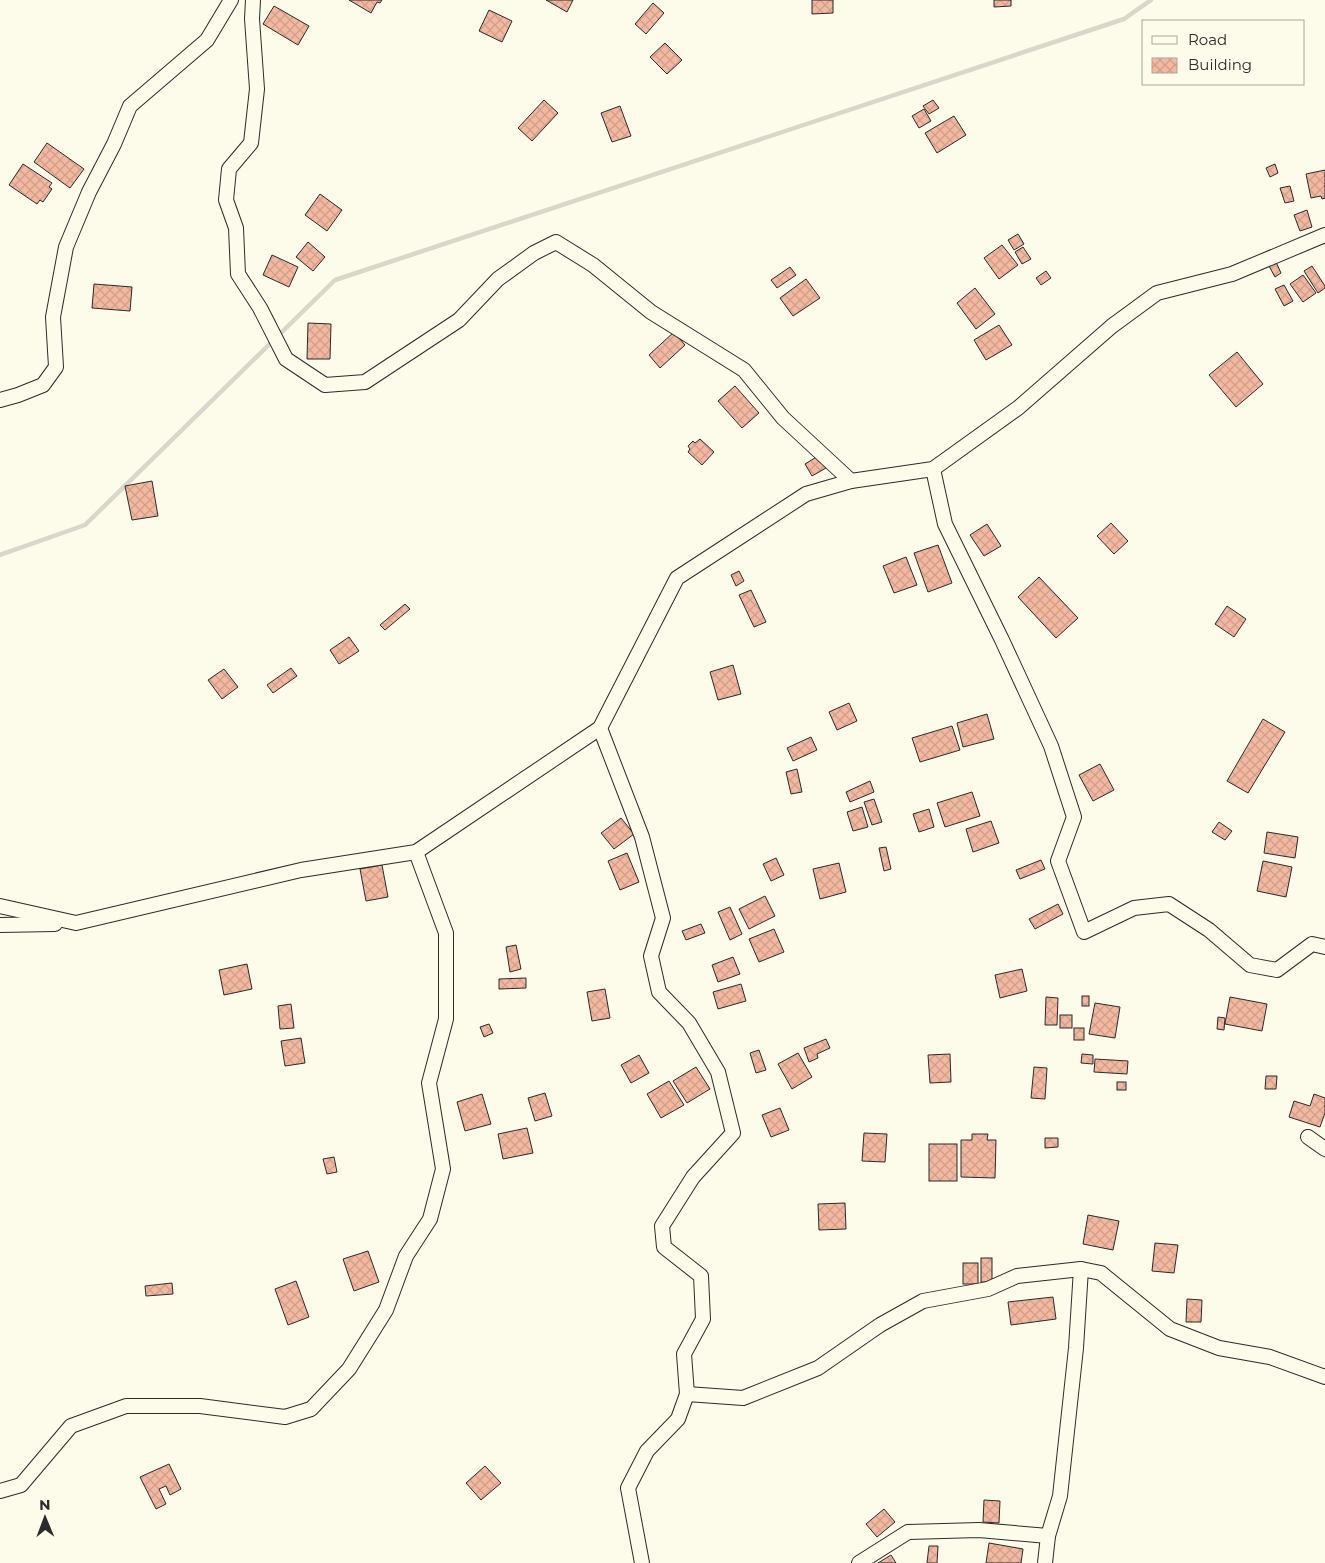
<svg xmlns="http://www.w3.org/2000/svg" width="1325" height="1563" viewBox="0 0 1325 1563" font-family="Montserrat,sans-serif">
<defs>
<pattern id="building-cross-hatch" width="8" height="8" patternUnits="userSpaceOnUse" patternTransform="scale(1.25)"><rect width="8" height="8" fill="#f2b8a0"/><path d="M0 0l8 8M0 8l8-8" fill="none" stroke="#d09e8a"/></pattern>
</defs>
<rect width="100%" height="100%" fill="#fdfbea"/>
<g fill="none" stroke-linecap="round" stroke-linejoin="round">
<polyline stroke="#d8d7c9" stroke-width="4.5" points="0,555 85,525 335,280 1124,19 1151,0"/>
</g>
<g fill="url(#building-cross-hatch)" stroke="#2b2b2b">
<polygon points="349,0 382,0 380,3 377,2 371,13"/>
<polygon points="546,0 573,0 567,12"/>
<polygon points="812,0 833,0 833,13 812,14"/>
<polygon points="994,0 1011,0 1011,6 994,7"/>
<polygon points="653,3 664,13 646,34 635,24"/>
<polygon points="274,6 309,26 298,45 263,24"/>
<polygon points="489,10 512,21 502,42 479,31"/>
<polygon points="665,43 682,60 667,74 650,57"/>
<polygon points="544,100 558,113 532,141 518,128"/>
<polygon points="933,100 939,108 929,114 923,106"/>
<polygon points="620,106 631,136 612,142 601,113"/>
<polygon points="924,109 931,121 919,128 912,116"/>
<polygon points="954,116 966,135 937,153 925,133"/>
<polygon points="47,143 84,169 70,188 34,162"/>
<polygon points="23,164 52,183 49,187 52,189 43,202 40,200 37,204 9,185"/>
<polygon points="1275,164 1278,173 1270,177 1266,168"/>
<polygon points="1325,170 1325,198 1322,199 1321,196 1311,198 1306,174"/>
<polygon points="1290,186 1294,201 1285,203 1280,188"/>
<polygon points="320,194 342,210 327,231 305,215"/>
<polygon points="1307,210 1312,227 1300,231 1294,215"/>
<polygon points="1018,234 1024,244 1014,250 1008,240"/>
<polygon points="308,242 325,257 313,271 296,257"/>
<polygon points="1002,245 1018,265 999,279 984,258"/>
<polygon points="1023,247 1031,259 1022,264 1015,252"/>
<polygon points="272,255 298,267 289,287 263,275"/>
<polygon points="1276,262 1281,273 1275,277 1269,266"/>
<polygon points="1312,266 1325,286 1325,288 1318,293 1304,271"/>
<polygon points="790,267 796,275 777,288 771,280"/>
<polygon points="1046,271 1051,278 1041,285 1036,278"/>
<polygon points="1303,275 1316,293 1303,302 1290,284"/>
<polygon points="806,279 820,298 793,316 780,298"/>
<polygon points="94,284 132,287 130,311 92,308"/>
<polygon points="1284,285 1293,301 1284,306 1275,289"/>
<polygon points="975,288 995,314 976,329 957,303"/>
<polygon points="308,323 331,324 330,359 307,359"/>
<polygon points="999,325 1012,345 986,360 974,340"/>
<polygon points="674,332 685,345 660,368 649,355"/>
<polygon points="1237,352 1263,384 1236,407 1209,375"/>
<polygon points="735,386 759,413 742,428 718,401"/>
<polygon points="700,439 714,452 702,465 688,452 690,449 688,446 693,441 695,443"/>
<polygon points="818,456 826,468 812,476 805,464"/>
<polygon points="152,481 158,516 132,520 125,486"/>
<polygon points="1111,523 1128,541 1114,554 1097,536"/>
<polygon points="987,524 1001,546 984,556 970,535"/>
<polygon points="938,545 952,583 928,592 914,553"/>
<polygon points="906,557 917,585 894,593 883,566"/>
<polygon points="739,571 744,581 736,586 731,575"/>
<polygon points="1039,577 1078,618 1056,638 1018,597"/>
<polygon points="751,590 766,622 754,627 739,595"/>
<polygon points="405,604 410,609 385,630 380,625"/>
<polygon points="1227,606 1246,619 1234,637 1215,624"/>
<polygon points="349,637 359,651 339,664 330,650"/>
<polygon points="733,665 741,694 718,700 710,672"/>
<polygon points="291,668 297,676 273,693 267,685"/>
<polygon points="224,669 238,687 222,699 208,680"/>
<polygon points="849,703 857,721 837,730 829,712"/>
<polygon points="987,714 994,739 963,747 957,723"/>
<polygon points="1263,719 1285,732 1248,793 1227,781"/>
<polygon points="952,726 960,750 920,762 912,738"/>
<polygon points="811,737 817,750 793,761 787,748"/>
<polygon points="1100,764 1114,790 1093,801 1079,775"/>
<polygon points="797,769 802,792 791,794 786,772"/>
<polygon points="870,781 874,792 850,802 846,792"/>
<polygon points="972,792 980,816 945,827 937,803"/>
<polygon points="874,799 882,822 872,825 864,802"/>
<polygon points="862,807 868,827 853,831 847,812"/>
<polygon points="929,809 934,827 919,832 913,814"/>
<polygon points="621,818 634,834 614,849 601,833"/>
<polygon points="991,821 999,843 973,852 966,829"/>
<polygon points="1219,822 1232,831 1225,840 1212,832"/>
<polygon points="1267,832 1298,837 1295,858 1264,853"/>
<polygon points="886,847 891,869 884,871 879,848"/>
<polygon points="627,853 639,882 620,890 608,861"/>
<polygon points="776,858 784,875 771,881 763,864"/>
<polygon points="1041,860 1045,869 1020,879 1016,870"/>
<polygon points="1263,861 1292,867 1286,897 1257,891"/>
<polygon points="839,863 846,892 820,899 813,869"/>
<polygon points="382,865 388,897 366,901 360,869"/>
<polygon points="765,896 775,916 749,929 739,909"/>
<polygon points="1058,904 1063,914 1035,929 1029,919"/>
<polygon points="730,907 742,934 730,940 718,912"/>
<polygon points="701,924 705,933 686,940 682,931"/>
<polygon points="774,929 784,952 759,962 749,939"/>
<polygon points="516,945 521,969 510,972 506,947"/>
<polygon points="733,957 740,974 718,982 712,965"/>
<polygon points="247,964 252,989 224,995 219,970"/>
<polygon points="1022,969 1027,991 1000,998 995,975"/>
<polygon points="526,978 526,988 499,989 499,979"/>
<polygon points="741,984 746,1001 718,1009 713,992"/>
<polygon points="605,989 610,1018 592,1021 587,992"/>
<rect x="1082" y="996" width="7" height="10"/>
<polygon points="1046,997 1058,998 1057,1025 1045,1025"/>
<polygon points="1230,997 1267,1004 1262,1031 1225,1024"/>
<polygon points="1095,1003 1120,1007 1115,1038 1089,1034"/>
<polygon points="291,1004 294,1028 280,1029 278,1006"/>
<rect x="1060" y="1015" width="12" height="13"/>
<polygon points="1218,1017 1225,1018 1224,1030 1217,1029"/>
<polygon points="489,1024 493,1033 484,1037 480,1027"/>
<rect x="1074" y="1028" width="10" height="12"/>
<polygon points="301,1038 305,1063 285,1066 281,1041"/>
<polygon points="826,1039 830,1048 817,1054 818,1058 809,1062 804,1048"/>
<polygon points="759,1050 766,1070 756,1073 750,1053"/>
<polygon points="798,1053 812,1077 792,1089 778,1064"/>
<polygon points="950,1054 951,1082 930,1083 928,1055"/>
<polygon points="1082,1054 1093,1055 1093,1064 1081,1063"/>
<polygon points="639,1055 649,1073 631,1083 621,1065"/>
<polygon points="1095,1059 1128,1061 1127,1074 1094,1072"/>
<polygon points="696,1067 710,1089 687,1103 673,1081"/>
<polygon points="1034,1067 1047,1068 1045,1099 1031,1098"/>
<polygon points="1266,1076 1277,1076 1276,1089 1265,1089"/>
<polygon points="669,1081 684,1105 661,1118 647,1094"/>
<rect x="1117" y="1082" width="9" height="8"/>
<polygon points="545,1093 552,1116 535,1121 528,1098"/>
<polygon points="482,1094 491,1124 465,1131 457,1102"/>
<polygon points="1314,1094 1325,1098 1325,1113 1320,1127 1289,1117 1294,1101 1310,1106"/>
<polygon points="780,1108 789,1130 771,1137 762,1115"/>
<polygon points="527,1128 533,1153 503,1159 498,1134"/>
<polygon points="864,1133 887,1134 885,1162 862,1161"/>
<polygon points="972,1134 988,1134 987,1140 996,1140 995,1178 961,1177 961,1140 972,1140"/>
<polygon points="1045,1138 1058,1138 1058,1147 1045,1148"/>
<rect x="929" y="1144" width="28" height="37"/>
<polygon points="334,1157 337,1172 327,1174 323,1159"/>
<polygon points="845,1203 846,1229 819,1230 818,1204"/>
<polygon points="1088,1215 1119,1221 1113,1250 1083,1244"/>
<polygon points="1155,1243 1178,1245 1174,1273 1152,1271"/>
<polygon points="368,1251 379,1282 354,1291 343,1259"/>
<rect x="981" y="1258" width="11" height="24"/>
<rect x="963" y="1263" width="15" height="21"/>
<polygon points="296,1281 309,1317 288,1325 275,1289"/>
<polygon points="172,1283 173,1294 146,1296 145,1286"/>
<polygon points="1053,1297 1056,1319 1011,1325 1008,1302"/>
<polygon points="1187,1299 1202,1300 1201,1322 1186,1322"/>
<polygon points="169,1464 181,1489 170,1495 166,1486 159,1489 166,1504 156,1509 140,1477"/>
<polygon points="485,1466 501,1483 481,1500 466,1483"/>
<polygon points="984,1500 1000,1501 999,1523 983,1522"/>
<polygon points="884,1509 895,1522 877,1537 866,1524"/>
<polygon points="989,1543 1023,1549 1021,1563 986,1563"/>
<polygon points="929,1546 938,1546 937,1563 927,1563"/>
<polygon points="891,1555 896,1563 878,1563"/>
</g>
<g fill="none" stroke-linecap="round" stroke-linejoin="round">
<g stroke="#2b2b2b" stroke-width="16">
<g id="minor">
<polyline points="253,0 252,19 257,89 251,143 229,169 226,200 236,228 238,274 260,308 286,359 325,385 365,382 459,320 498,279 534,253 556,242 593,265 651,312 744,370 783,418 851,481"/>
<polyline points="0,400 18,395 43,385 56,367 53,317 66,247 89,192 114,144 130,106 207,40 231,0"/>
<polyline points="933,469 945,524 1002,640 1051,746 1074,817 1058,861 1084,932 1134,908 1169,904 1209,930 1250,965 1277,970 1312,944 1325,947"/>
<polyline points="600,728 642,837 663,918 651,956 659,992 689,1023 718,1072 733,1133 693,1177 662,1226 664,1247 701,1276 703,1319 684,1354 687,1394 678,1419 647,1451 628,1488 642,1563"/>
<polyline points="0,906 76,923 301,870 416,852 600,728 677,578 806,494 851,481 933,469 1018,408 1112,326 1157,293 1232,274 1325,235"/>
<polyline points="0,925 55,924"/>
<polyline points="1308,1137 1325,1149"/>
<polyline points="687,1394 743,1398 818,1368 880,1325 923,1301 988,1289 1017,1276 1081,1269 1101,1273 1170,1329 1219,1348 1270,1357 1325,1377"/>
<polyline points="0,1491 21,1485 71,1426 126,1406 200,1406 285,1417 311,1409 349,1369 386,1310 406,1256 430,1219 443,1169 429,1083 446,1019 446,933 416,852"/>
<polyline points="859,1563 908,1532 979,1530 1048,1536"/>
<polyline points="1045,1563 1048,1536 1060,1496 1076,1348 1081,1269"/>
</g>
</g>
<use href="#minor" stroke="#fdfbea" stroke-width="14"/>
</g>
<rect x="1142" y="20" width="162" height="65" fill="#fdfbea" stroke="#a9a89e"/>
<rect x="1152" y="36" width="25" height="8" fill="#fdfbea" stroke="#a9a89e"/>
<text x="1188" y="45" font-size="15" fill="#2b2b2b">Road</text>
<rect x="1152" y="58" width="25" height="15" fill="url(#building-cross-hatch)" stroke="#a9a89e"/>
<text x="1188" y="70" font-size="15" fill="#2b2b2b">Building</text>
<g transform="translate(45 1518) rotate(359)" stroke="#fdfbea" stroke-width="4" paint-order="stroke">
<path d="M0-4L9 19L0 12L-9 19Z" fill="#2b2b2b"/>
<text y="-8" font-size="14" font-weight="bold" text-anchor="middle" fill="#2b2b2b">N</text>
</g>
</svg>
